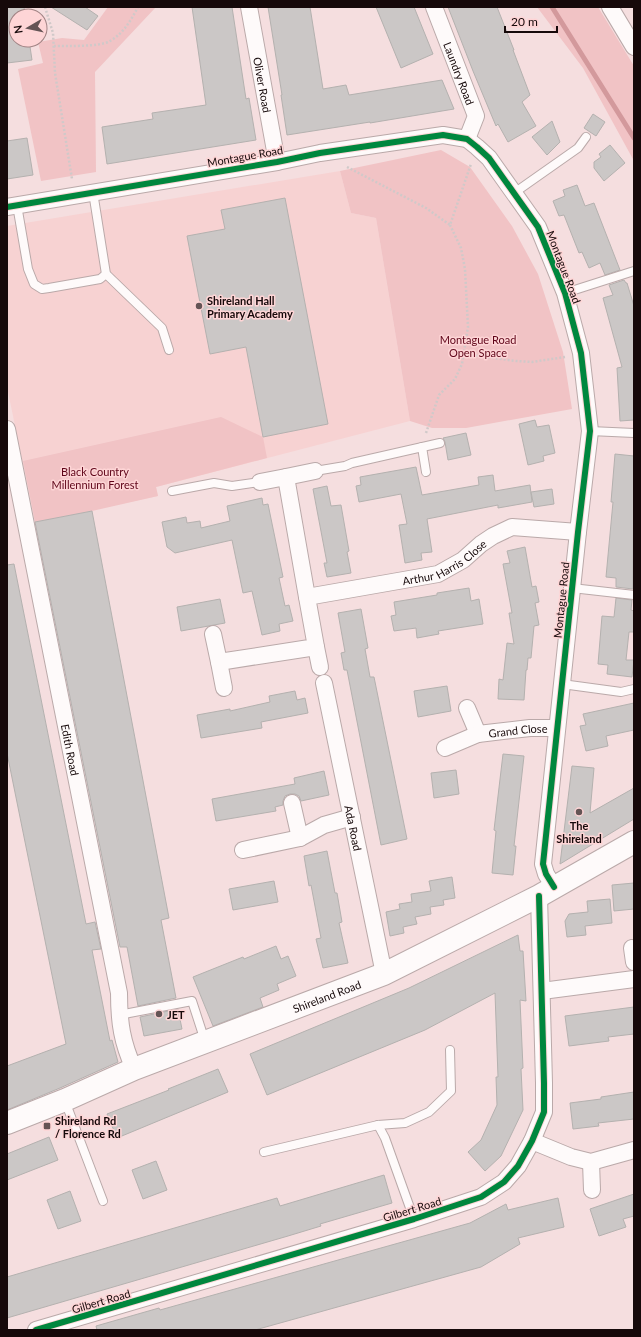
<svg xmlns="http://www.w3.org/2000/svg" width="641" height="1337" viewBox="0 0 641 1337" font-family="Lato,sans-serif">
<rect width="100%" height="100%" fill="#f5dedf"/>
<polygon fill="#f7d2d2" points="340,171 351,213 376,218 410,421 156,487 158,496 35,522 7,387 7,226"/>
<g fill="#f1c3c5">
<polygon points="108,7 156,7 95,72 96,172 41,181 18,69 43,63 38,42 62,38 84,40"/>
<polygon points="537,7 598,7 634,66 634,161 583,68"/>
<polygon points="441,150 470,167 512,226 538,274 563,352 572,409 466,428 432,428 410,421 376,218 351,213 340,171"/>
<polygon points="221,417 263,437 267,458 156,487 158,496 92,511 35,522 23,461"/>
</g>
<g fill="none" stroke-linecap="round" stroke-linejoin="round">
<polyline stroke="#d3999c" stroke-width="5" points="552,7 634,138"/>
</g>
<g fill="#cbc7c6" stroke="#b4b1af">
<polygon points="7,7 24,7 25,16 16,16 16,40 29,40 32,60 7,63"/>
<polygon points="51,7 85,7 98,16 87,30"/>
<polygon points="192,7 232,7 246,99 249,98 256,140 107,164 102,127 153,119 152,113 206,105"/>
<polygon points="268,7 310,7 323,89 346,85 349,95 442,80 454,109 370,123 370,122 287,135 281,95 282,95"/>
<polygon points="376,7 414,7 433,54 401,68"/>
<polygon points="448,7 497,7 514,50 513,50 530,95 522,102 536,126 508,142 498,124 496,126 473,71"/>
<polygon points="593,114 605,122 596,136 584,128"/>
<polygon points="552,121 560,142 547,155 532,137"/>
<polygon points="27,138 33,175 7,179 7,141"/>
<polygon points="610,145 625,163 604,181 594,168 594,162 601,157 599,154"/>
<polygon points="577,185 585,206 594,203 620,270 605,275 600,263 589,268 582,252 579,253 564,215 559,216 553,201 565,196 563,190"/>
<polygon points="285,198 328,424 263,437 246,347 210,354 187,236 225,229 221,210"/>
<polygon points="624,280 626,283 627,283 634,306 634,420 620,421 617,368 622,367 603,298 613,295 609,285"/>
<polygon points="535,420 537,427 549,425 555,453 543,456 544,461 528,465 519,424"/>
<polygon points="466,433 471,455 448,460 445,442 443,438"/>
<polygon points="615,454 634,456 633,589 616,587 616,578 606,577 613,502 611,502"/>
<polygon points="416,467 422,495 479,485 478,477 493,475 495,491 530,485 532,502 498,508 498,505 427,519 432,552 421,553 422,560 405,563 399,525 407,524 401,494 359,502 356,486 361,485 360,477"/>
<polygon points="327,486 331,506 341,505 349,551 347,552 351,573 327,577 324,563 327,563 313,489"/>
<polygon points="552,489 554,504 534,507 531,492"/>
<polygon points="262,498 263,505 268,504 283,577 279,578 285,606 289,605 293,621 279,624 280,631 262,635 252,591 243,593 232,540 175,553 167,547 162,522 186,517 187,523 200,521 201,528 230,521 227,506"/>
<polygon points="92,511 169,918 161,920 176,998 138,1006 127,947 120,947 35,522"/>
<polygon points="525,547 532,587 536,586 539,602 535,603 539,625 534,626 531,658 528,658 527,670 526,670 524,700 498,699 499,679 503,680 507,643 514,644 509,613 512,613 503,564 510,563 507,551"/>
<polygon points="14,564 86,924 95,922 101,949 92,950 110,1041 112,1040 118,1062 60,1088 7,1110 7,1066 66,1044 7,753 7,565"/>
<polygon points="469,588 471,601 479,599 483,624 438,631 439,634 417,638 416,628 394,631 391,616 396,615 394,602 437,595 437,593"/>
<polygon points="616,598 632,600 631,610 634,611 634,632 629,632 626,660 634,660 632,677 607,674 608,665 598,664 602,616 614,617"/>
<polygon points="220,599 225,623 181,631 177,607"/>
<polygon points="361,609 368,648 365,649 370,677 374,677 407,839 381,845 347,670 344,670 341,653 345,652 338,613"/>
<polygon points="447,686 451,711 418,717 414,691"/>
<polygon points="295,691 297,700 305,698 308,713 261,722 262,728 201,738 197,715 230,709 230,711 270,702 269,696"/>
<polygon points="634,703 634,730 606,736 608,746 586,751 580,726 586,725 583,714"/>
<polygon points="503,754 524,756 514,846 516,846 513,875 492,873 496,831 494,830"/>
<polygon points="572,766 594,768 590,813 634,788 634,819 560,864"/>
<polygon points="456,770 459,794 434,798 431,773"/>
<polygon points="324,771 329,795 301,801 299,796 295,794 290,794 285,796 283,801 283,805 275,807 276,811 216,821 212,799 295,784 294,778"/>
<polygon points="327,851 335,893 337,893 342,922 339,923 348,963 323,968 316,939 321,938 311,885 309,886 304,856"/>
<polygon points="452,877 455,898 443,900 444,905 430,907 431,914 415,917 417,924 403,927 404,933 390,936 386,912 400,909 399,904 412,902 411,894 431,891 429,881"/>
<polygon points="274,881 278,902 233,910 229,889"/>
<polygon points="634,883 634,909 614,911 612,885"/>
<polygon points="610,899 612,923 585,926 586,935 567,937 565,921 569,914 588,912 587,901"/>
<polygon points="518,935 520,951 523,951 526,1001 520,1000 523,1068 521,1069 523,1110 501,1156 485,1171 468,1152 481,1140 497,1105 496,1077 498,1077 495,993 425,1030 267,1095 250,1054 409,988"/>
<polygon points="276,946 281,959 288,956 296,976 277,984 279,990 260,998 263,1007 213,1026 193,977 243,957 244,959"/>
<polygon points="634,1007 634,1034 608,1037 609,1041 569,1046 565,1016"/>
<polygon points="178,1009 182,1029 144,1036 140,1017"/>
<polygon points="218,1069 228,1092 117,1138 107,1114 169,1090 168,1089"/>
<polygon points="634,1092 634,1119 598,1123 599,1126 573,1129 570,1103 601,1099 601,1097"/>
<polygon points="49,1137 58,1160 7,1180 7,1154"/>
<polygon points="156,1161 167,1190 143,1199 132,1170"/>
<polygon points="384,1175 392,1203 320,1224 321,1226 288,1236 7,1318 7,1277 277,1198 280,1206"/>
<polygon points="70,1191 81,1221 58,1229 47,1200"/>
<polygon points="634,1194 634,1216 623,1219 626,1227 599,1236 590,1209"/>
<polygon points="558,1198 564,1227 518,1238 520,1244 481,1267 255,1330 97,1330 96,1326 159,1308 160,1310 470,1223 506,1204 508,1210"/>
</g>
<g fill="none" stroke-linecap="round" stroke-linejoin="round">
<g stroke="#baa9a9" stroke-width="10">
<g id="lane">
<polyline points="93,192 106,274 162,328 169,350"/>
<polyline points="514,193 578,148 586,137"/>
<polyline points="17,205 28,269 34,284 42,289 49,288 100,279 106,274"/>
<polyline points="565,293 634,271"/>
<polyline points="590,431 634,433"/>
<polyline points="422,447 426,472"/>
<polyline points="315,471 345,466 352,463 440,443"/>
<polyline points="172,491 214,483 232,486 260,482"/>
<polyline points="572,588 634,595"/>
<polyline points="562,684 621,692 634,689"/>
<polyline points="119,1015 192,1001 205,1041"/>
<polyline points="65,1101 103,1201"/>
<polyline points="378,1125 385,1138 414,1219"/>
<polyline points="264,1152 378,1125 405,1123 429,1112 451,1091 450,1050"/>
</g>
</g>
<g stroke="#baa9a9" stroke-width="18">
<g id="street">
<path id="s1" d="M249,7L277,162"/>
<path id="s2" d="M434,7L476,116L467,139"/>
<polyline points="610,7 634,47"/>
<polyline points="7,207 277,162 320,153 443,135 467,139 477,147 489,158 538,227 565,293 581,353 590,431 578,532 543,864 546,874 554,887"/>
<path id="s3" d="M7,429L119,993C119,1023 122,1042 134,1069"/>
<polyline points="260,482 286,477"/>
<polyline points="307,597 286,477 315,471"/>
<path id="s4" d="M213,634L219,662L316,647L307,597L438,574L463,560L481,544L493,536L512,527L578,532"/>
<polyline points="316,647 320,667"/>
<polyline points="219,662 224,688"/>
<path id="s5" d="M324,683L384,974"/>
<polyline points="467,708 478,734"/>
<path id="s6" d="M445,748L478,734L530,728H557"/>
<polyline points="292,803 300,838"/>
<polyline points="243,850 300,838 324,825 352,817"/>
<polyline points="632,948 634,962"/>
<polyline points="542,991 634,979"/>
<polyline points="532,1141 571,1157 591,1162 634,1150"/>
<polyline points="591,1162 592,1190"/>
<polyline points="36,1330 414,1219 481,1197 504,1182 518,1166 532,1141 544,1112 544,1083 539,896"/>
</g>
</g>
<g stroke="#baa9a9" stroke-width="24">
<g id="secondary">
<path id="s7" d="M7,1123L65,1100L134,1069L384,974L539,896L634,842"/>
</g>
</g>
<g stroke="#d0c9c9" stroke-width="2.5" stroke-dasharray="2 2" stroke-linecap="butt">
<polyline points="45,7 53,33 55,73 72,179"/>
<path d="M54,46C67,46 100,47 110,41C124,33 131,20 138,7"/>
<polyline points="347,167 426,208 450,225 471,164"/>
<polyline points="464,354 516,361 532,362 565,357"/>
<polyline points="426,433 439,395 455,379 462,364 468,327 465,269 461,248 450,225"/>
</g>
<use href="#lane" stroke="#fefafa" stroke-width="8"/>
<use href="#street" stroke="#fefafa" stroke-width="16"/>
<use href="#secondary" stroke="#fefafa" stroke-width="22"/>
<g stroke="#fed5d6" stroke-width="8">
<g id="cycleway">
<polyline points="7,207 277,162 320,153 443,135 467,139 477,147 489,158 538,227 565,293 581,353 590,431 578,532 543,864 546,874 554,887"/>
<polyline points="36,1330 414,1219 481,1197 504,1182 518,1166 532,1141 544,1112 544,1083 539,896"/>
</g>
</g>
<use href="#cycleway" stroke="#00873e" stroke-width="6"/>
</g>
<g fill="#645455" stroke="#fed5d6" stroke-width="1.5">
<circle cx="199" cy="306" r="4"/>
<circle cx="579" cy="812" r="4"/>
<circle cx="159" cy="1014" r="4"/>
<rect x="43" y="1122" width="8" height="8" rx="2"/>
</g>
<g text-anchor="middle" dominant-baseline="central" stroke-width="3" stroke-linejoin="round" paint-order="stroke">
<g font-size="11" fill="#16090a" stroke="#fed5d6">
<text stroke="none"><textPath href="#s2" startOffset="71">Laundry Road</textPath></text>
<text stroke="none"><textPath href="#s1" startOffset="79">Oliver Road</textPath></text>
<text transform="translate(245 156) rotate(-10)">Montague Road</text>
<text transform="translate(564 267) rotate(69)">Montague Road</text>
<text stroke="none"><textPath href="#s4" startOffset="321">Arthur Harris Close</textPath></text>
<text transform="translate(561 600) rotate(-84)">Montague Road</text>
<text stroke="none"><textPath href="#s6" startOffset="76">Grand Close</textPath></text>
<text stroke="none"><textPath href="#s3" startOffset="327">Edith Road</textPath></text>
<text stroke="none"><textPath href="#s5" startOffset="148">Ada Road</textPath></text>
<text stroke="none"><textPath href="#s7" startOffset="344">Shireland Road</textPath></text>
<text transform="translate(412 1209) rotate(-17)">Gilbert Road</text>
<text transform="translate(101 1301) rotate(-16)">Gilbert Road</text>
</g>
<g font-size="11" font-weight="bold" fill="#16090a" stroke="#fed5d6" text-anchor="start">
<text x="207" y="300">Shireland Hall<tspan x="207" dy="13">Primary Academy</tspan></text>
<text x="579" y="825" text-anchor="middle">The<tspan x="579" dy="13">Shireland</tspan></text>
<text x="167" y="1014">JET</text>
<text x="55" y="1120">Shireland Rd<tspan x="55" dy="13">/ Florence Rd</tspan></text>
</g>
<g font-size="11" fill="#5f0519" stroke="#fed5d6">
<text x="478" y="339">Montague Road<tspan x="478" dy="13">Open Space</tspan></text>
<text x="95" y="471">Black Country<tspan x="95" dy="13">Millennium Forest</tspan></text>
</g>
</g>
<rect width="641" height="1337" fill="none" stroke="#16090a" stroke-width="16"/>
<g transform="translate(28 28) rotate(261)"><circle r="19" fill="#fed5d6" stroke="#a18384"/>
<path d="M0-3L7 15L0 10L-7 15Z" fill="#645455"/>
<text y="-6" font-size="11" font-weight="bold" text-anchor="middle" fill="#16090a">N</text>
</g>
<path d="M505 26v6h52v-6" fill="none" stroke="#16090a" stroke-width="2"/>
<text x="511" y="26" font-size="12" fill="#16090a" stroke="#fed5d6" stroke-width="3" paint-order="stroke">20 m</text>
</svg>
